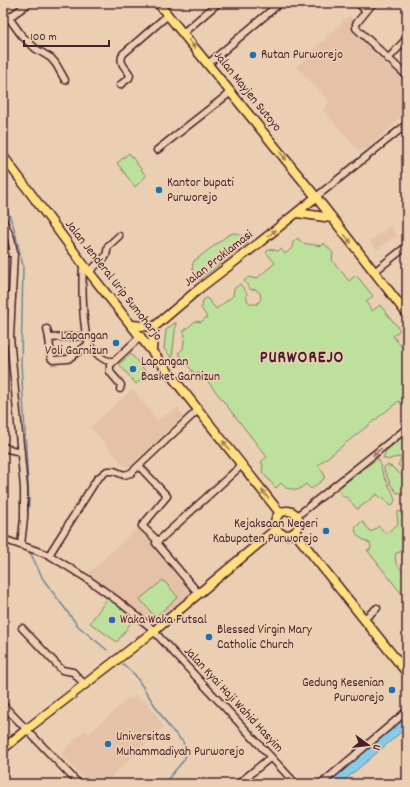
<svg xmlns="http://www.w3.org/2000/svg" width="410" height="787" viewBox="0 0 410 787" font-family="Dekko,sans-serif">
<rect width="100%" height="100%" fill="#ebcfb2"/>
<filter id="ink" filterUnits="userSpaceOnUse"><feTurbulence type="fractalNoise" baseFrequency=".025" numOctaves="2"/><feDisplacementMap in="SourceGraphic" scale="8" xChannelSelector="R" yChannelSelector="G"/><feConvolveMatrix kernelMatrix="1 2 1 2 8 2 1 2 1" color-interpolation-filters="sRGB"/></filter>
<g filter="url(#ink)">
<g fill="#e5c2a7">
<polygon points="349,15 407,76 407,111 369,148 360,152 323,110 330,102 296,67"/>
<polygon points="390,226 397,235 377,250 370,241"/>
<polygon points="132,389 158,420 178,407 183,416 130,467 122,464 90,427"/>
<polygon points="139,527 194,591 154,624 88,573"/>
<polygon points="136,695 141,701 144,698 164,727 104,784 90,784 61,754 85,730 89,734 129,697 131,699"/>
</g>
<g fill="#bde19c" stroke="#848064">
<polygon points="129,153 146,176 135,187 117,163"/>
<path d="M234,233C240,234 245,237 248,243L199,280C194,272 190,270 194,261L228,235Z"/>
<path d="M298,238L302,243L322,246L324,243L333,253L332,260L349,281L356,275L373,296L366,302L372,311L380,305L400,330L393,336L401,346L407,341V407L405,408L399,401L318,465L324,474V479L311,489L306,484L298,490L286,488L281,483L276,488L262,472L263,465L261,462L267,457L202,374L193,372L178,353L183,349L185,334L183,332L195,321L201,322L207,317L201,308L202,307L203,300L207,298L216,309L233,296L234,289L240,284L247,293C246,298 247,302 251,304H257L261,299L260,293L255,289L251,290L244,281L249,277L256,279L275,263L266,252L270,249L278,251L281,249L285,254L292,248L293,242Z"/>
<polygon points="176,322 172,358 164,349 166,330"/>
<polygon points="131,354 148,374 136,384 119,364"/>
<polygon points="407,433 407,472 398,465 401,459 400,457 393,458 388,460 383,458 386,451"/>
<path d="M378,458C380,463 380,466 382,471C385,482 394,491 395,501L391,506L384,498L382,499L377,494L358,509L356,508L348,498C343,497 339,493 339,488Z"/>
<polygon points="387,465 392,467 406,479 407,489 404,492 397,493 391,485 384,470 384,467"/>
<path d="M399,511L407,522V545H403L400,552L396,553C393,564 399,568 407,574V596L405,598L367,550H370L371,548L370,543C364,540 355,537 355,528L362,521L371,532L379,526L386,534L398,524L397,513Z"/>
<polygon points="163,580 178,597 155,617 140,599"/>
<polygon points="109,596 135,617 117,642 90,623"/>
</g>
<polygon fill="#85cde6" stroke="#6d879b" points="407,715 407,727 340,784 324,784"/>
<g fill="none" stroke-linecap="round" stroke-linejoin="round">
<g stroke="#6d879b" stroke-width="1.5">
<polyline points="3,198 14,228 23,266 21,363 29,501 26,534"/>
<polyline points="29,550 43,579 78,626 107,650"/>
<polyline points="123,664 135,675 169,727 183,742 187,752 184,760 167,780 168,784"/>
</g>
<g stroke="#4a1f2b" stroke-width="9">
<g id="minor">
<polyline points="358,3 366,11"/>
<polyline points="373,3 356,24 356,28 407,76"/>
<polyline points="9,18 22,36 36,49 51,58 56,64 65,80"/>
<polyline points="3,22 29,3"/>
<polyline points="183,33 218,3"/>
<polyline points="388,59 407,38"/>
<polyline points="208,64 280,3"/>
<path d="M120,85L129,78L130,75C126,67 118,64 123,54L168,15"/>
<polyline points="157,150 231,92"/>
<polyline points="316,197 407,124"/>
<polyline points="3,220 11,238 14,253 10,337 24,488 24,518 21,545"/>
<polyline points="3,248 8,253 14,253"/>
<path d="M83,263C82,281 82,329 89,344C94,352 103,362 113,361"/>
<polyline points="89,272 106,256 108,246 119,236"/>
<polyline points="374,272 407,246"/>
<polyline points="3,295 12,297"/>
<polyline points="47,329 49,338 87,336"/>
<polyline points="49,338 51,358 53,360 68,359 89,344"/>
<polyline points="3,344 10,337"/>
<polyline points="120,389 121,385 110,372 110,365 141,336"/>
<polyline points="3,446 8,449 21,452"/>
<polyline points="139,466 167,496 142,526 158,541"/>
<polyline points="297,516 407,428"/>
<polyline points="3,539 49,555 86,578 118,601 149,626 296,784"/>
<polyline points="49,555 97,479 107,471 114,471 124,475 131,473 198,410"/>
<polyline points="199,594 156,543 242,465"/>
<polyline points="364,619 377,608"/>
<polyline points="22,628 62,670 73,672 85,685"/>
<polyline points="3,705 79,784"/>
<polyline points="238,784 271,757"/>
<polyline points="321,784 407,711"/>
</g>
</g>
<g stroke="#4a1f2b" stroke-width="11">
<g id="major">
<polyline points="158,3 316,197 407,314"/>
<polyline points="3,156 89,272 280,513"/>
<polyline points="297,213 332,218"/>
<polyline points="132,325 154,327 200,288 259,243 316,197"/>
<polyline points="152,349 154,327"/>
<circle cx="287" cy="523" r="12"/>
<polyline points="295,533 407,673"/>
<polyline points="3,749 27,729 154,631 276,529"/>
</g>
</g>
<use href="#minor" stroke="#ebcfb2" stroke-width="6"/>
<use href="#major" stroke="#ffdf80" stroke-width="8"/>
</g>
<defs><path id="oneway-solid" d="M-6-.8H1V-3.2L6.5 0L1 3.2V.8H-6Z"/></defs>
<g fill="#a47f56">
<use href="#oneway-solid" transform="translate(192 44) rotate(51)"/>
<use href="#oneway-solid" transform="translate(283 156) rotate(51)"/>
<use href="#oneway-solid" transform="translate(272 233) rotate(-39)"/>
<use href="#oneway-solid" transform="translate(348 239) rotate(52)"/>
<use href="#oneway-solid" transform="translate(226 445) rotate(-128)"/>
<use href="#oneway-solid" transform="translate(265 494) rotate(-128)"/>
</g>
<use fill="#9a776e" href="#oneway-solid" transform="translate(377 452) rotate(141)"/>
</g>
<g fill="#1f6fb2" stroke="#ebcfb2" stroke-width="1.5">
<circle cx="253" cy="55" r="4"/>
<circle cx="159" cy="190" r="4"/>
<circle cx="116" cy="343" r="4"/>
<circle cx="133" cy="369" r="4"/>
<circle cx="326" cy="531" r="4"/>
<circle cx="112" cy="620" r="4"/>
<circle cx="209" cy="637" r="4"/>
<circle cx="392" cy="690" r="4"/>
<circle cx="108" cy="744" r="4"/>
</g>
<g text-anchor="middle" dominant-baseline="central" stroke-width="3.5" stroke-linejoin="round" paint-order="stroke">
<g font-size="13" fill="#4a1f2b" stroke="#ebcfb2" text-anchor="start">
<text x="261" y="55">Rutan Purworejo</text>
<text x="167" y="183">Kantor bupati<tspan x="167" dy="15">Purworejo</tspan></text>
<text x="108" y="336" text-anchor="end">Lapangan<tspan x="108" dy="15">Voli Garnizun</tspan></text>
<text x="141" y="362">Lapangan<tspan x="141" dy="15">Basket Garnizun</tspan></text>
<text x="318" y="524" text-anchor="end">Kejaksaan Negeri<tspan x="318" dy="15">Kabupaten Purworejo</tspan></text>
<text x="120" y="620">Waka Waka Futsal</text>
<text x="217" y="630">Blessed Virgin Mary<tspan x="217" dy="15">Catholic Church</tspan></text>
<text x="384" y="683" text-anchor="end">Gedung Kesenian<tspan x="384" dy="15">Purworejo</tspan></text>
<text x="116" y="737">Universitas<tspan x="116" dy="15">Muhammadiyah Purworejo</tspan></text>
</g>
<g font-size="13" fill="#4a1f2b" stroke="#ebcfb2">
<text transform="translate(247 92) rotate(51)">Jalan Mayjen Sutoyo</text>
<text transform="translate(219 259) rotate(-38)">Jalan Proklamasi</text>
<text transform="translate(113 281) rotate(52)">Jalan Jenderal Urip Sumoharjo</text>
<text transform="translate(233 700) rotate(47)">Jalan Kyai Haji Wahid Hasyim</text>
</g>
<g font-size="17" font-weight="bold" letter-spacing="1" fill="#4a1f2b" stroke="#ebcfb2">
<text x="302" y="359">PURWOREJO</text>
</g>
</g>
<rect width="410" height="787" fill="none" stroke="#ebcfb2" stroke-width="16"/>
<rect x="8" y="8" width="394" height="771" fill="none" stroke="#4a1f2b" stroke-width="1.5" filter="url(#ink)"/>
<g transform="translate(368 745) rotate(105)" stroke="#ebcfb2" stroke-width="3" paint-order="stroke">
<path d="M0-3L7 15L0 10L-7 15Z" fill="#4a1f2b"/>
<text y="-6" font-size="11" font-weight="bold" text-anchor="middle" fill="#4a1f2b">U</text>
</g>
<path d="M24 40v6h85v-6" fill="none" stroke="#4a1f2b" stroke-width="2"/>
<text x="30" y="40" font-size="12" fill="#4a1f2b" stroke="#ebcfb2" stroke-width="3" paint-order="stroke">100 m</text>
</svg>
